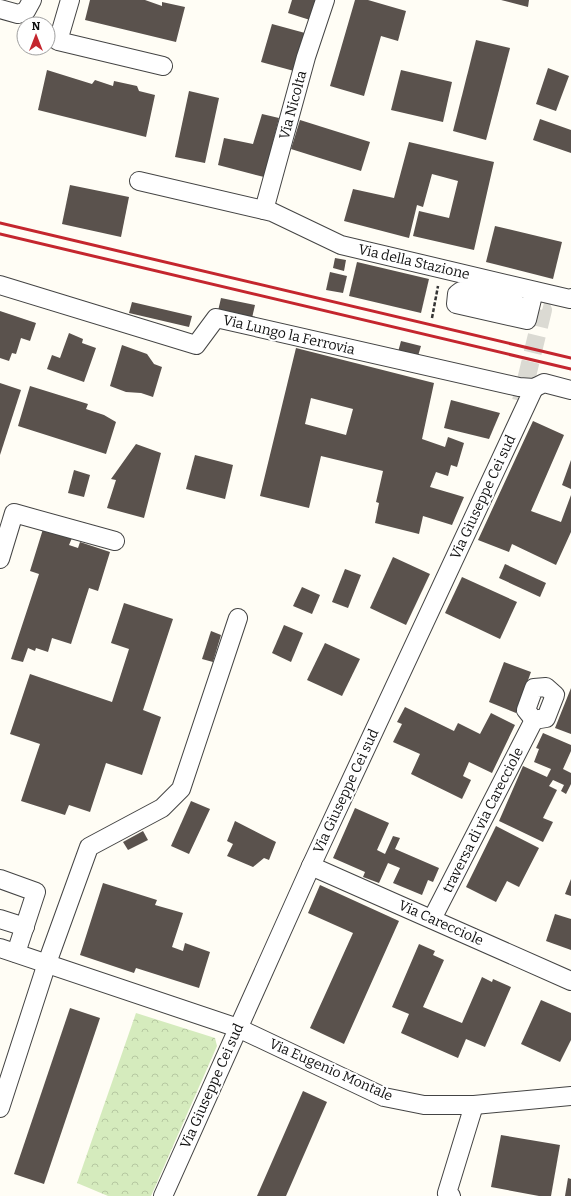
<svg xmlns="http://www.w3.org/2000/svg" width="571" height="1196" viewBox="0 0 571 1196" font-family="Bitter,serif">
<defs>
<pattern id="park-crowns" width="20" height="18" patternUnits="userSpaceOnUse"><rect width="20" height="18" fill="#d5ebbd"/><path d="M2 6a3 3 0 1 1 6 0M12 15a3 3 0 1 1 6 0" fill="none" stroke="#b6c8a1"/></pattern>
</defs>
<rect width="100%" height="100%" fill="#fffdf5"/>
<polygon fill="url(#park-crowns)" points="136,1013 215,1038 217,1046 151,1196 108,1196 77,1183"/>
<g fill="#5a524d" fill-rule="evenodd">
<polygon points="90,0 145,0 162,6 162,2 185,7 176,42 85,20"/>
<polygon points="292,0 317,0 310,20 288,13"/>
<polygon points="355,0 368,0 406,11 398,41 381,36 364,96 330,86"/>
<polygon points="501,0 529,0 528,7"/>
<polygon points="272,24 305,33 294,71 261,62"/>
<polygon points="476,40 510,48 486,140 453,131"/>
<polygon points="548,68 569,76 556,111 536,104"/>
<polygon points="47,70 92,84 95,80 113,86 114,81 137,86 139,91 155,95 146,137 38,110"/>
<polygon points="401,70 452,82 443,122 391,110"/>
<polygon points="189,91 219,98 205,163 175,157"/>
<polygon points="262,114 279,118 264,177 218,165 224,138 253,144"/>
<polygon points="540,119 571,130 571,153 533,140"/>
<polygon points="300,120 370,142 361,171 291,149"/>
<polygon points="409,142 494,162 474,250 413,236 419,211 449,218 458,181 432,174 423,207 417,205 409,238 344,221 353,189 394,198"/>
<polygon points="70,185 129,197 121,237 62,224"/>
<polygon points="495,226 562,242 553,279 486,262"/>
<polygon points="335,258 346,260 344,271 333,268"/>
<polygon points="357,262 429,279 421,313 349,296"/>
<polygon points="330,272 347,276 343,293 326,290"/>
<polygon points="221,298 255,305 252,318 218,311"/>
<polygon points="132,302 192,316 189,327 129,313"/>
<polygon points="0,311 36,323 30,341 21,338 16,354 12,353 9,361 0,358"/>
<polygon points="69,333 83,339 82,343 96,348 84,382 47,369 52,355 60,358"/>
<polygon points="401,341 421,346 418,356 398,352"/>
<polygon points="122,345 147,354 154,364 162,367 153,397 141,393 126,392 110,386"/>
<path d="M296,348L434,383L422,439L445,447L448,437L464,443L457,467L451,465L448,476L436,472L430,487L464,497L452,525L423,516L419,534L375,523L379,503L376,502L383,471L321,456L309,508L260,496ZM311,398L353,409L346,435L305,424Z"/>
<polygon points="0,383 21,390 0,455"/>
<polygon points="30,386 88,404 86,409 104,415 116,422 106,454 18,426"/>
<polygon points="451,400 500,413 489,439 444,428"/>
<polygon points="533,421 564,435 531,511 561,522 571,495 571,532 556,565 512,544 509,552 478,540"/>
<polygon points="136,444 161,453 144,518 107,508 116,480 111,479"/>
<polygon points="195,455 233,465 225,499 186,489"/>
<polygon points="571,460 571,489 562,485"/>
<polygon points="74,470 90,475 84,497 68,493"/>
<polygon points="43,529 72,538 69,545 78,548 80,542 110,552 98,591 89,588 71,644 52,638 48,652 36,648 35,651 28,648 23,662 11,659 39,574 30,571"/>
<polygon points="393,557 430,574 406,625 370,608"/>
<polygon points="505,564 546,583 540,597 499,578"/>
<polygon points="345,569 361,575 348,608 332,602"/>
<polygon points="462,577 517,602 500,639 445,613"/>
<polygon points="302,587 320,595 312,614 293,606"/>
<polygon points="124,603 173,619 143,710 161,717 142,775 106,763 90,812 69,805 65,815 21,801 40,744 10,734 30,674 112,702 129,649 111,643"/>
<polygon points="284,625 303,633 291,662 272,653"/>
<polygon points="211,631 221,635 213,662 202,659"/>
<polygon points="325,643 360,659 342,696 307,680"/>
<polygon points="504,662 531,672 516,713 489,702"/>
<polygon points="571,688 571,734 555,728"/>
<polygon points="405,707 454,731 458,723 480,734 491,713 515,725 492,773 469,762 463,776 471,780 462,799 411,774 420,754 393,742 402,724 397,722"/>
<polygon points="543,733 571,745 571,751 563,769 571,773 571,784 566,794 561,791 564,785 553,780 549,786 557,790 543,818 553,822 543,842 499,821 523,766 547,777 551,769 534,762 539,749 536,748"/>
<polygon points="191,801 210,809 189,854 171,846"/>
<polygon points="355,808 389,823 377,850 385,854 393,836 400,838 395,849 439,868 433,882 428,880 422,895 393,883 400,868 388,863 379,883 363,877 365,872 333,858"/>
<polygon points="235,821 276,842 269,860 264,858 253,867 227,856 233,844 227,841"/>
<polygon points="496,826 539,848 519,887 507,881 496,902 466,887"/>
<polygon points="143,831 148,840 128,850 123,842"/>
<polygon points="571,879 571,896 565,894"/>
<polygon points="103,883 157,900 155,905 183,913 172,947 183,951 185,943 210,952 199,988 136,968 134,973 80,955"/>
<polygon points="320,885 399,921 344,1044 310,1028 353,933 308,913"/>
<polygon points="555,914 571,919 571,950 546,941"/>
<polygon points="419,944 435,951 433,955 444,960 423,1007 462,1023 482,977 492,982 493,979 511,987 485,1047 466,1039 458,1058 401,1033 409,1014 392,1007"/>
<polygon points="541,1000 571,1013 571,1040 560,1062 521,1044"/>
<polygon points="70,1008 100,1018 44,1184 14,1174"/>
<polygon points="303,1091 327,1102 286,1196 257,1196"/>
<polygon points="501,1135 560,1145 551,1196 539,1196 491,1187"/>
<polygon points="568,1178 571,1179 571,1196 565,1196"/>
</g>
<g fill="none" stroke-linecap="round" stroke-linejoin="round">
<polyline stroke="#dbdad3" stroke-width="18" stroke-dasharray="18 9" stroke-linecap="butt" points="516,303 543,310 521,401"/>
<g stroke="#444" stroke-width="20">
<g id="minor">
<polyline points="70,0 58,41 163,66"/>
<polyline points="0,9 18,14 26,11 32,0"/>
<polyline points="139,181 272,212 341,245 557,296 570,299 571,298"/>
<polyline points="264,210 306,57 325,0"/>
<polyline points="0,285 196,345 216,318 519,387 534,388 544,383 571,390"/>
<polyline points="516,303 461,291 457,294 456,304 527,320 534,291"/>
<polyline points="0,559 14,513 115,541"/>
<polygon points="546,687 555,695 546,718 534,720 526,710 534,688"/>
<polyline points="311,866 571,981"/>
<polyline points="0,879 36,892 16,953"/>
<polyline points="0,919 25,927"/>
<polyline points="432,919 534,720"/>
<polyline points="0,948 238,1028 384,1097 424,1105 474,1105 571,1096"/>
<polyline points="0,1108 47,963 89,847 162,808 181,789 238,618"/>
<polyline points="163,1196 311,866 534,388"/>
<polyline points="451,1196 447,1193 474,1105"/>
</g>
</g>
<polyline stroke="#333" stroke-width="2.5" stroke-dasharray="4 2" stroke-linecap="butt" points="432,318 438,286"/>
<use href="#minor" stroke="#fff" stroke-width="18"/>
<g stroke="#c4262e" stroke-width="3">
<polyline points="0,223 571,358"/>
<polyline points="0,234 571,369"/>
</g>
</g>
<g text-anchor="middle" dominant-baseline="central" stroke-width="4" stroke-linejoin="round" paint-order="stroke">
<g font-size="14" fill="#111" stroke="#fff">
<text transform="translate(293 105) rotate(-75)">Via Nicolta</text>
<text transform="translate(414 262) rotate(13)">Via della Stazione</text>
<text transform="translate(289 335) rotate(13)">Via Lungo la Ferrovia</text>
<text transform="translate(483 497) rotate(-65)">Via Giuseppe Cei sud</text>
<text transform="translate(346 791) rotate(-65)">Via Giuseppe Cei sud</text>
<text transform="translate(483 820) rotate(-63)">traversa di via Carecciole</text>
<text transform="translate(441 923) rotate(24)">Via Carecciole</text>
<text transform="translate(331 1070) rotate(24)">Via Eugenio Montale</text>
<text transform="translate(212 1086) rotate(-66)">Via Giuseppe Cei sud</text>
</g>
</g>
<g transform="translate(36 36)"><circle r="19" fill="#ffffff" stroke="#a0a0a0"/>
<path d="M0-3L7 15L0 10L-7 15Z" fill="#c4262e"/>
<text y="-6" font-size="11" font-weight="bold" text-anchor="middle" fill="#111111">N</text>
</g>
</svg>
